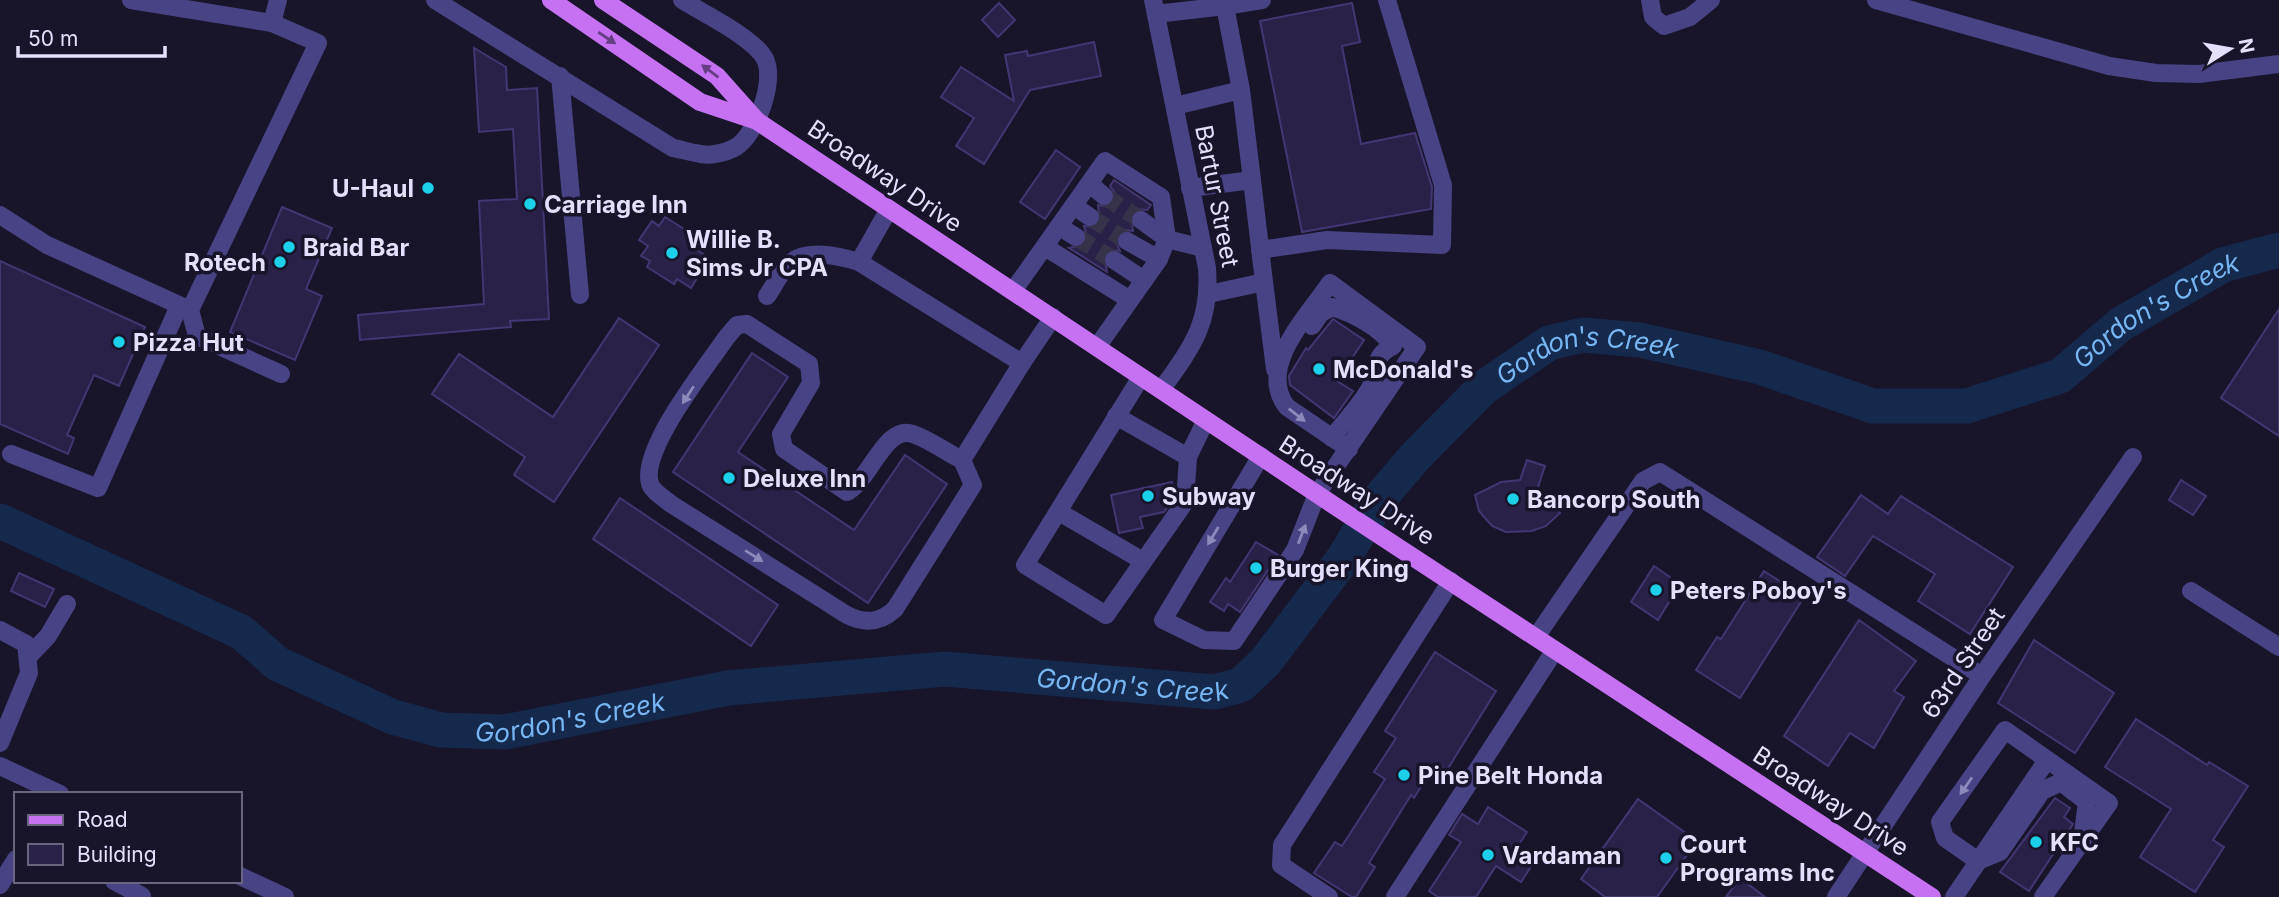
<svg xmlns="http://www.w3.org/2000/svg" width="2279" height="897" viewBox="0 0 2279 897" font-family="Inter,sans-serif">
<rect width="100%" height="100%" fill="#18142a"/>
<g fill="none" stroke-linecap="round" stroke-linejoin="round">
<path stroke="#15294d" stroke-width="35" id="s1" d="M0,521L241,632L278,664L393,717L441,730L505,732L728,688L945,669L1214,692L1241,685L1266,661L1343,559L1380,498L1414,458L1483,388L1549,343L1583,335L1640,340L1760,367L1873,406H1967L2060,376L2121,324L2223,265L2279,250"/>
</g>
<g fill="#2a2149" stroke="#433673" stroke-width="2">
<polygon points="999,3 1015,20 998,37 982,20"/>
<polygon points="1352,3 1360,42 1342,46 1361,144 1415,133 1432,187 1431,209 1302,232 1260,21"/>
<polygon points="1094,42 1101,76 1030,90 984,164 956,146 974,118 941,97 961,67 1014,101 1005,55 1027,51 1028,56"/>
<polygon points="474,48 506,67 507,90 537,88 549,319 510,321 511,327 360,340 358,315 484,304 479,201 517,199 513,129 479,132"/>
<polygon points="1056,150 1080,167 1045,219 1020,202"/>
<polygon points="1114,180 1151,205 1147,210 1137,209 1131,214 1133,231 1126,230 1117,235 1116,242 1120,251 1110,250 1104,254 1107,272 1069,248 1085,244 1087,237 1084,226 1094,227 1100,223 1098,205 1107,207 1113,203 1115,193 1110,186"/>
<polygon points="282,207 332,228 306,289 322,296 295,360 230,332"/>
<polygon points="665,217 705,242 699,251 709,258 691,288 677,279 674,284 647,267 650,261 641,256 648,246 639,240 652,221 659,226"/>
<polygon points="0,261 145,327 119,386 94,375 67,435 74,438 68,454 0,424"/>
<polygon points="2279,309 2279,436 2221,398"/>
<polygon points="619,318 659,345 554,502 514,475 525,457 432,394 459,354 553,417"/>
<polygon points="1333,319 1364,340 1337,381 1353,391 1334,418 1290,385 1289,376 1306,348 1308,350"/>
<polygon points="752,353 788,377 738,452 854,530 905,455 947,484 868,603 673,472"/>
<polygon points="1527,460 1545,466 1538,487 1560,513 1546,526 1532,531 1506,532 1492,526 1479,511 1475,495 1501,482 1520,480"/>
<polygon points="2181,480 2206,496 2193,515 2169,500"/>
<polygon points="1172,482 1174,498 1164,512 1140,517 1143,528 1119,533 1111,495"/>
<polygon points="1861,495 1888,514 1901,496 2013,567 1970,634 1918,601 1935,574 1873,536 1845,576 1817,557"/>
<polygon points="620,498 778,605 751,646 593,539"/>
<polygon points="1256,542 1278,555 1240,612 1228,604 1224,611 1210,602 1226,578 1230,582"/>
<polygon points="1654,566 1670,577 1674,594 1658,620 1631,602"/>
<polygon points="1764,571 1804,597 1740,698 1696,670 1717,637 1721,639"/>
<polygon points="19,573 54,589 45,607 11,591"/>
<polygon points="1859,620 1916,661 1894,691 1904,697 1874,748 1850,733 1828,766 1784,736"/>
<polygon points="2034,640 2114,693 2075,753 1998,703"/>
<polygon points="1435,652 1496,691 1447,770 1436,763 1414,798 1411,795 1369,863 1375,867 1356,897 1352,897 1314,873 1335,842 1342,846 1385,779 1374,772 1396,738 1385,731"/>
<polygon points="2136,719 2207,765 2209,762 2248,786 2213,840 2224,847 2195,892 2140,857 2171,809 2105,767"/>
<polygon points="2055,798 2070,808 2064,817 2073,824 2029,891 2000,872"/>
<polygon points="1638,799 1697,841 1657,897 1605,897 1581,879"/>
<polygon points="1488,807 1527,832 1516,849 1534,862 1521,882 1496,866 1476,897 1438,897 1429,891 1461,842 1449,835 1462,814 1478,824"/>
<polygon points="1740,878 1765,897 1726,897"/>
</g>
<g fill="none" stroke-linecap="round" stroke-linejoin="round">
<g stroke="#36324a" stroke-width="18" stroke-dasharray="18 9" stroke-linecap="butt">
<polyline points="1104,196 1141,220"/>
<polyline points="1090,217 1127,241"/>
<polyline points="1076,237 1114,260"/>
</g>
<g stroke="#474384" stroke-width="18">
<polyline points="131,0 272,23 318,43 190,310 197,336 281,374"/>
<path d="M435,0L673,148C685,150 704,157 715,154C721,153 731,150 736,147C756,135 776,81 765,59C753,37 704,14 682,0"/>
<path d="M1153,0L1207,268C1211,323 1192,347 1161,390"/>
<polyline points="1650,0 1653,17 1664,26 1690,17 1711,0"/>
<polyline points="1876,0 2109,66 2156,73 2199,74 2279,64"/>
<polyline points="1225,6 1262,0"/>
<polyline points="1156,14 1225,6 1241,90 1252,180"/>
<polyline points="272,23 278,0"/>
<polyline points="560,76 580,295"/>
<polyline points="1175,106 1241,90"/>
<polyline points="1090,184 1104,196"/>
<polyline points="1190,188 1252,180 1264,282"/>
<polyline points="1074,206 1090,217"/>
<polyline points="0,215 47,245 190,310"/>
<polyline points="1060,227 1076,237"/>
<polyline points="1127,241 1159,259"/>
<polyline points="1045,247 1130,300"/>
<polyline points="1260,250 1327,240 1442,245 1443,185 1387,0"/>
<polyline points="1114,260 1144,280"/>
<polyline points="859,262 889,209"/>
<polyline points="1013,291 1105,161 1161,197 1167,239 1203,248"/>
<polyline points="1209,294 1264,282 1275,369"/>
<path d="M767,296C774,286 780,273 789,264C805,248 840,256 859,262L1022,363L1053,317"/>
<path d="M1312,326L1321,313L1332,307C1353,313 1381,328 1393,346C1371,356 1379,372 1370,388C1360,406 1344,422 1332,438"/>
<polyline points="1097,347 1159,259 1167,239 1141,220"/>
<polyline points="1141,377 1025,565 1106,615 1185,502 1188,457 1206,420"/>
<polyline points="1116,416 1188,457"/>
<polyline points="11,454 98,488 179,306"/>
<path d="M1261,456L1163,620L1204,640L1234,641L1295,550L1317,494L1417,347L1330,283C1308,316 1256,367 1287,407L1349,449"/>
<path d="M962,460C946,452 930,440 913,434C885,424 870,480 847,492L784,449L781,434L811,383L809,364L747,324L737,325L726,338C707,366 636,454 651,486C655,493 665,499 671,504L847,615C865,624 880,623 895,609L973,485L962,460L1022,363"/>
<polyline points="1059,512 1143,561"/>
<polyline points="2191,591 2279,647"/>
<polyline points="0,630 26,644 29,673 0,743"/>
<polyline points="1536,637 1643,481 1660,472 1982,676"/>
<polyline points="28,657 48,636 67,604"/>
<polyline points="0,766 60,794"/>
<polyline points="240,876 285,897"/>
<polyline points="114,881 142,896"/>
<polyline points="0,885 16,859"/>
<polyline points="1329,897 1281,865 1282,845 1451,581"/>
<polyline points="1395,897 1555,650"/>
<polyline points="1836,897 1982,676 2133,457"/>
<polyline points="1954,897 2047,760"/>
<polyline points="2043,897 2109,803 2005,730 1940,822 1945,838 1978,861 2000,852 2042,791 2061,782 2087,802 2082,841"/>
</g>
<g stroke="#c571f2" stroke-width="18">
<polyline points="551,0 700,102 757,121"/>
<polyline points="603,0 717,76 757,121 1338,508 1932,897"/>
</g>
</g>
<defs><path id="oneway-solid" d="M-6-.8H1V-3.2L6.5 0L1 3.2V.8H-6Z" transform="scale(1.75)"/></defs>
<g fill="#663e84">
<use href="#oneway-solid" transform="translate(607 38) rotate(34)"/>
<use href="#oneway-solid" transform="translate(710 71) rotate(-143)"/>
</g>
<g fill="#8d89ba">
<use href="#oneway-solid" transform="translate(688 395) rotate(123)"/>
<use href="#oneway-solid" transform="translate(1297 415) rotate(38)"/>
<use href="#oneway-solid" transform="translate(1302 534) rotate(-69)"/>
<use href="#oneway-solid" transform="translate(1213 536) rotate(121)"/>
<use href="#oneway-solid" transform="translate(754 556) rotate(32)"/>
<use href="#oneway-solid" transform="translate(1966 786) rotate(125)"/>
</g>
<g fill="#1dd0ea" stroke="#18142a" stroke-width="2.5">
<circle cx="428" cy="188" r="7"/>
<circle cx="530" cy="204" r="7"/>
<circle cx="289" cy="247" r="7"/>
<circle cx="672" cy="253" r="7"/>
<circle cx="280" cy="262" r="7"/>
<circle cx="119" cy="342" r="7"/>
<circle cx="1319" cy="369" r="7"/>
<circle cx="729" cy="478" r="7"/>
<circle cx="1148" cy="496" r="7"/>
<circle cx="1513" cy="499" r="7"/>
<circle cx="1256" cy="568" r="7"/>
<circle cx="1656" cy="590" r="7"/>
<circle cx="1404" cy="775" r="7"/>
<circle cx="2036" cy="842" r="7"/>
<circle cx="1488" cy="855" r="7"/>
<circle cx="1666" cy="858" r="7"/>
</g>
<g text-anchor="middle" dominant-baseline="central" stroke-width="7" stroke-linejoin="round" paint-order="stroke">
<g font-size="24" fill="#e3dffc" stroke="#18142a">
<text transform="translate(885 176) rotate(34)">Broadway Drive</text>
<text transform="translate(1217 196) rotate(79)">Bartur Street</text>
<text transform="translate(1357 490) rotate(33)">Broadway Drive</text>
<text transform="translate(1963 663) rotate(-56)">63rd Street</text>
<text transform="translate(1831 801) rotate(33)">Broadway Drive</text>
</g>
<g font-size="24" font-weight="bold" fill="#e3dffc" stroke="#18142a" text-anchor="start">
<text x="414" y="188" text-anchor="end">U-Haul</text>
<text x="544" y="204">Carriage Inn</text>
<text x="686" y="239">Willie B.<tspan x="686" dy="28">Sims Jr CPA</tspan></text>
<text x="303" y="247">Braid Bar</text>
<text x="266" y="262" text-anchor="end">Rotech</text>
<text x="133" y="342">Pizza Hut</text>
<text x="1333" y="369">McDonald's</text>
<text x="743" y="478">Deluxe Inn</text>
<text x="1162" y="496">Subway</text>
<text x="1527" y="499">Bancorp South</text>
<text x="1270" y="568">Burger King</text>
<text x="1670" y="590">Peters Poboy's</text>
<text x="1418" y="775">Pine Belt Honda</text>
<text x="2050" y="842">KFC</text>
<text x="1680" y="844">Court<tspan x="1680" dy="28">Programs Inc</tspan></text>
<text x="1502" y="855">Vardaman</text>
</g>
<g font-size="26" font-style="italic" fill="#77b6f2" stroke="#18142a">
<text stroke="none"><textPath href="#s1" startOffset="2406">Gordon's Creek</textPath></text>
<text stroke="none"><textPath href="#s1" startOffset="1797">Gordon's Creek</textPath></text>
<text stroke="none"><textPath href="#s1" startOffset="1188">Gordon's Creek</textPath></text>
<text stroke="none"><textPath href="#s1" startOffset="621">Gordon's Creek</textPath></text>
</g>
</g>
<rect x="14" y="792" width="228" height="91" fill="#18142a" stroke="#69657e" stroke-width="2"/>
<rect x="28" y="815" width="35" height="10" fill="#c571f2" stroke="#69657e" stroke-width="2"/>
<text x="77" y="827" font-size="21" fill="#e3dffc">Road</text>
<rect x="28" y="844" width="35" height="21" fill="#2a2149" stroke="#69657e" stroke-width="2"/>
<text x="77" y="862" font-size="21" fill="#e3dffc">Building</text>
<g transform="translate(2230 49) rotate(79)" stroke="#18142a" stroke-width="5" paint-order="stroke">
<path d="M0-5L12 26L0 18L-12 26Z" fill="#e3dffc"/>
<text y="-10" font-size="19" font-weight="bold" text-anchor="middle" fill="#e3dffc">N</text>
</g>
<path d="M18 46v10h147v-10" fill="none" stroke="#e3dffc" stroke-width="3.5"/>
<text x="28" y="46" font-size="21" fill="#e3dffc" stroke="#18142a" stroke-width="5" paint-order="stroke">50 m</text>
</svg>
